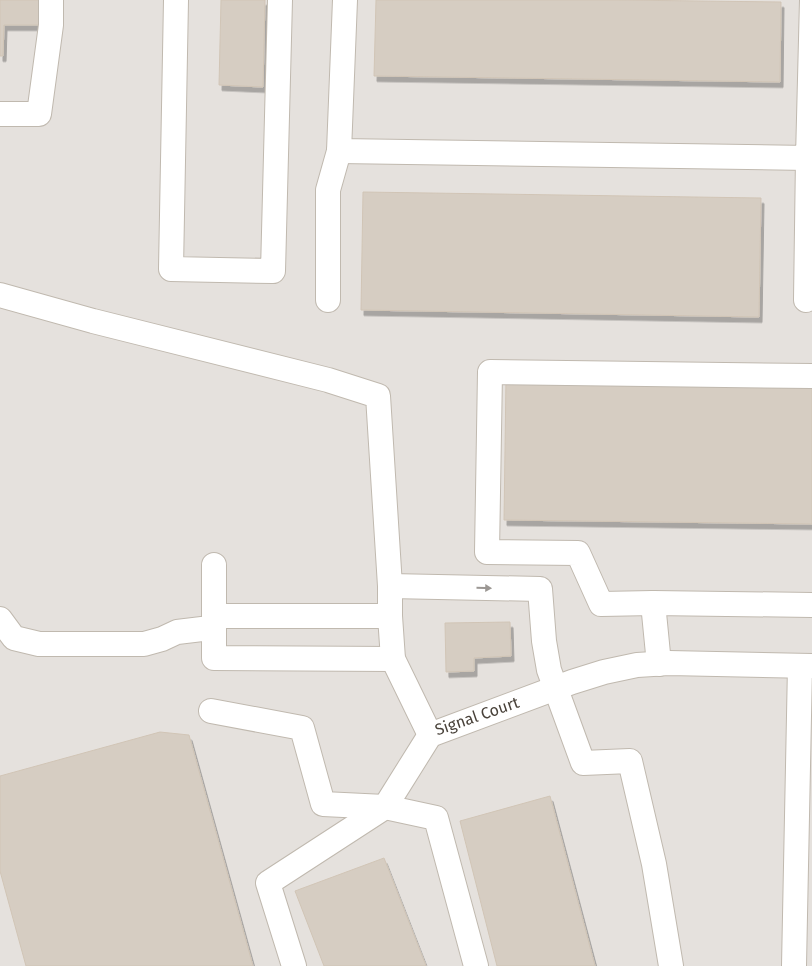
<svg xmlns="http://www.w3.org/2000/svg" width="812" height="966" viewBox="0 0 812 966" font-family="'Fira Sans',sans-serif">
<defs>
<filter id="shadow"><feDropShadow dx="3" dy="5.5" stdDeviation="0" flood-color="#0004"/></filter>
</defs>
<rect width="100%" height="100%" fill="#f5f2ec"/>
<rect fill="#e5e1dd" x="0" y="0" width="812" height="966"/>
<g fill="#d6cdc2" stroke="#d1c5b6" filter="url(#shadow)">
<polygon points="0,0 41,0 41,25 4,25 3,56 0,56"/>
<polygon points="221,0 265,0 263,87 219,85"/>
<polygon points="376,0 619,0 781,2 780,82 374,76"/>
<polygon points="363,192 761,198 759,317 361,310"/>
<polygon points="506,378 812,382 812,524 504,520"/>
<polygon points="510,622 511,656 474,658 474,671 446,672 445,623"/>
<polygon points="160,732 189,735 253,966 26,966 0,871 0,776"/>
<polygon points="550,796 595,966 497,966 460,821"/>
<polygon points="384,858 426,966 324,966 295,891"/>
</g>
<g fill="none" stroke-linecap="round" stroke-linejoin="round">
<g stroke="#c0b9af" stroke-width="26">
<g id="minor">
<polyline points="176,0 171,269 273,271 280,0"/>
<polyline points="345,0 339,151 808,158 812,0"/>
<polyline points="0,114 39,114 51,25 51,0"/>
<polyline points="0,295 93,321 328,380 378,396 390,586 390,616"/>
<polyline points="328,300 328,190 339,151"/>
<polyline points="806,300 808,158"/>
<polyline points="812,376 490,372 487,552 578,553 601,604 653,603 812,605"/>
<polyline points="214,565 214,658 393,659"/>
<polyline points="390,586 540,589 544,641 549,670 583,763 630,761 654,864 671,966"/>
<polyline points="653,603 659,664"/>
<polyline points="214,616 390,616 393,659 430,735 572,682 604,672 637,665 669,663 812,666"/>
<polyline points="0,619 14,638 39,644 144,644 162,639 177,632 202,629 214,629"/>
<polyline points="211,711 302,728 323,804 385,807"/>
<polyline points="430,735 385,807 436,818 476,966"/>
<polyline points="294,966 268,883 385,807"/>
<polyline points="794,966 800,666"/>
</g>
</g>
<use href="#minor" stroke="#fff" stroke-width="24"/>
</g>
<defs><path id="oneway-solid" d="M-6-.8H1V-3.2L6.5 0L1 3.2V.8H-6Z" transform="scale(1.25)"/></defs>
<use fill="#9b9793" href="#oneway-solid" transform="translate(484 588) rotate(1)"/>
<g text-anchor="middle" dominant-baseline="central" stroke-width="4" stroke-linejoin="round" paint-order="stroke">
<g font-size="16" fill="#49423a" stroke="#fff">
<text transform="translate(477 716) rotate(-19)">Signal Court</text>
</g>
</g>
</svg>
